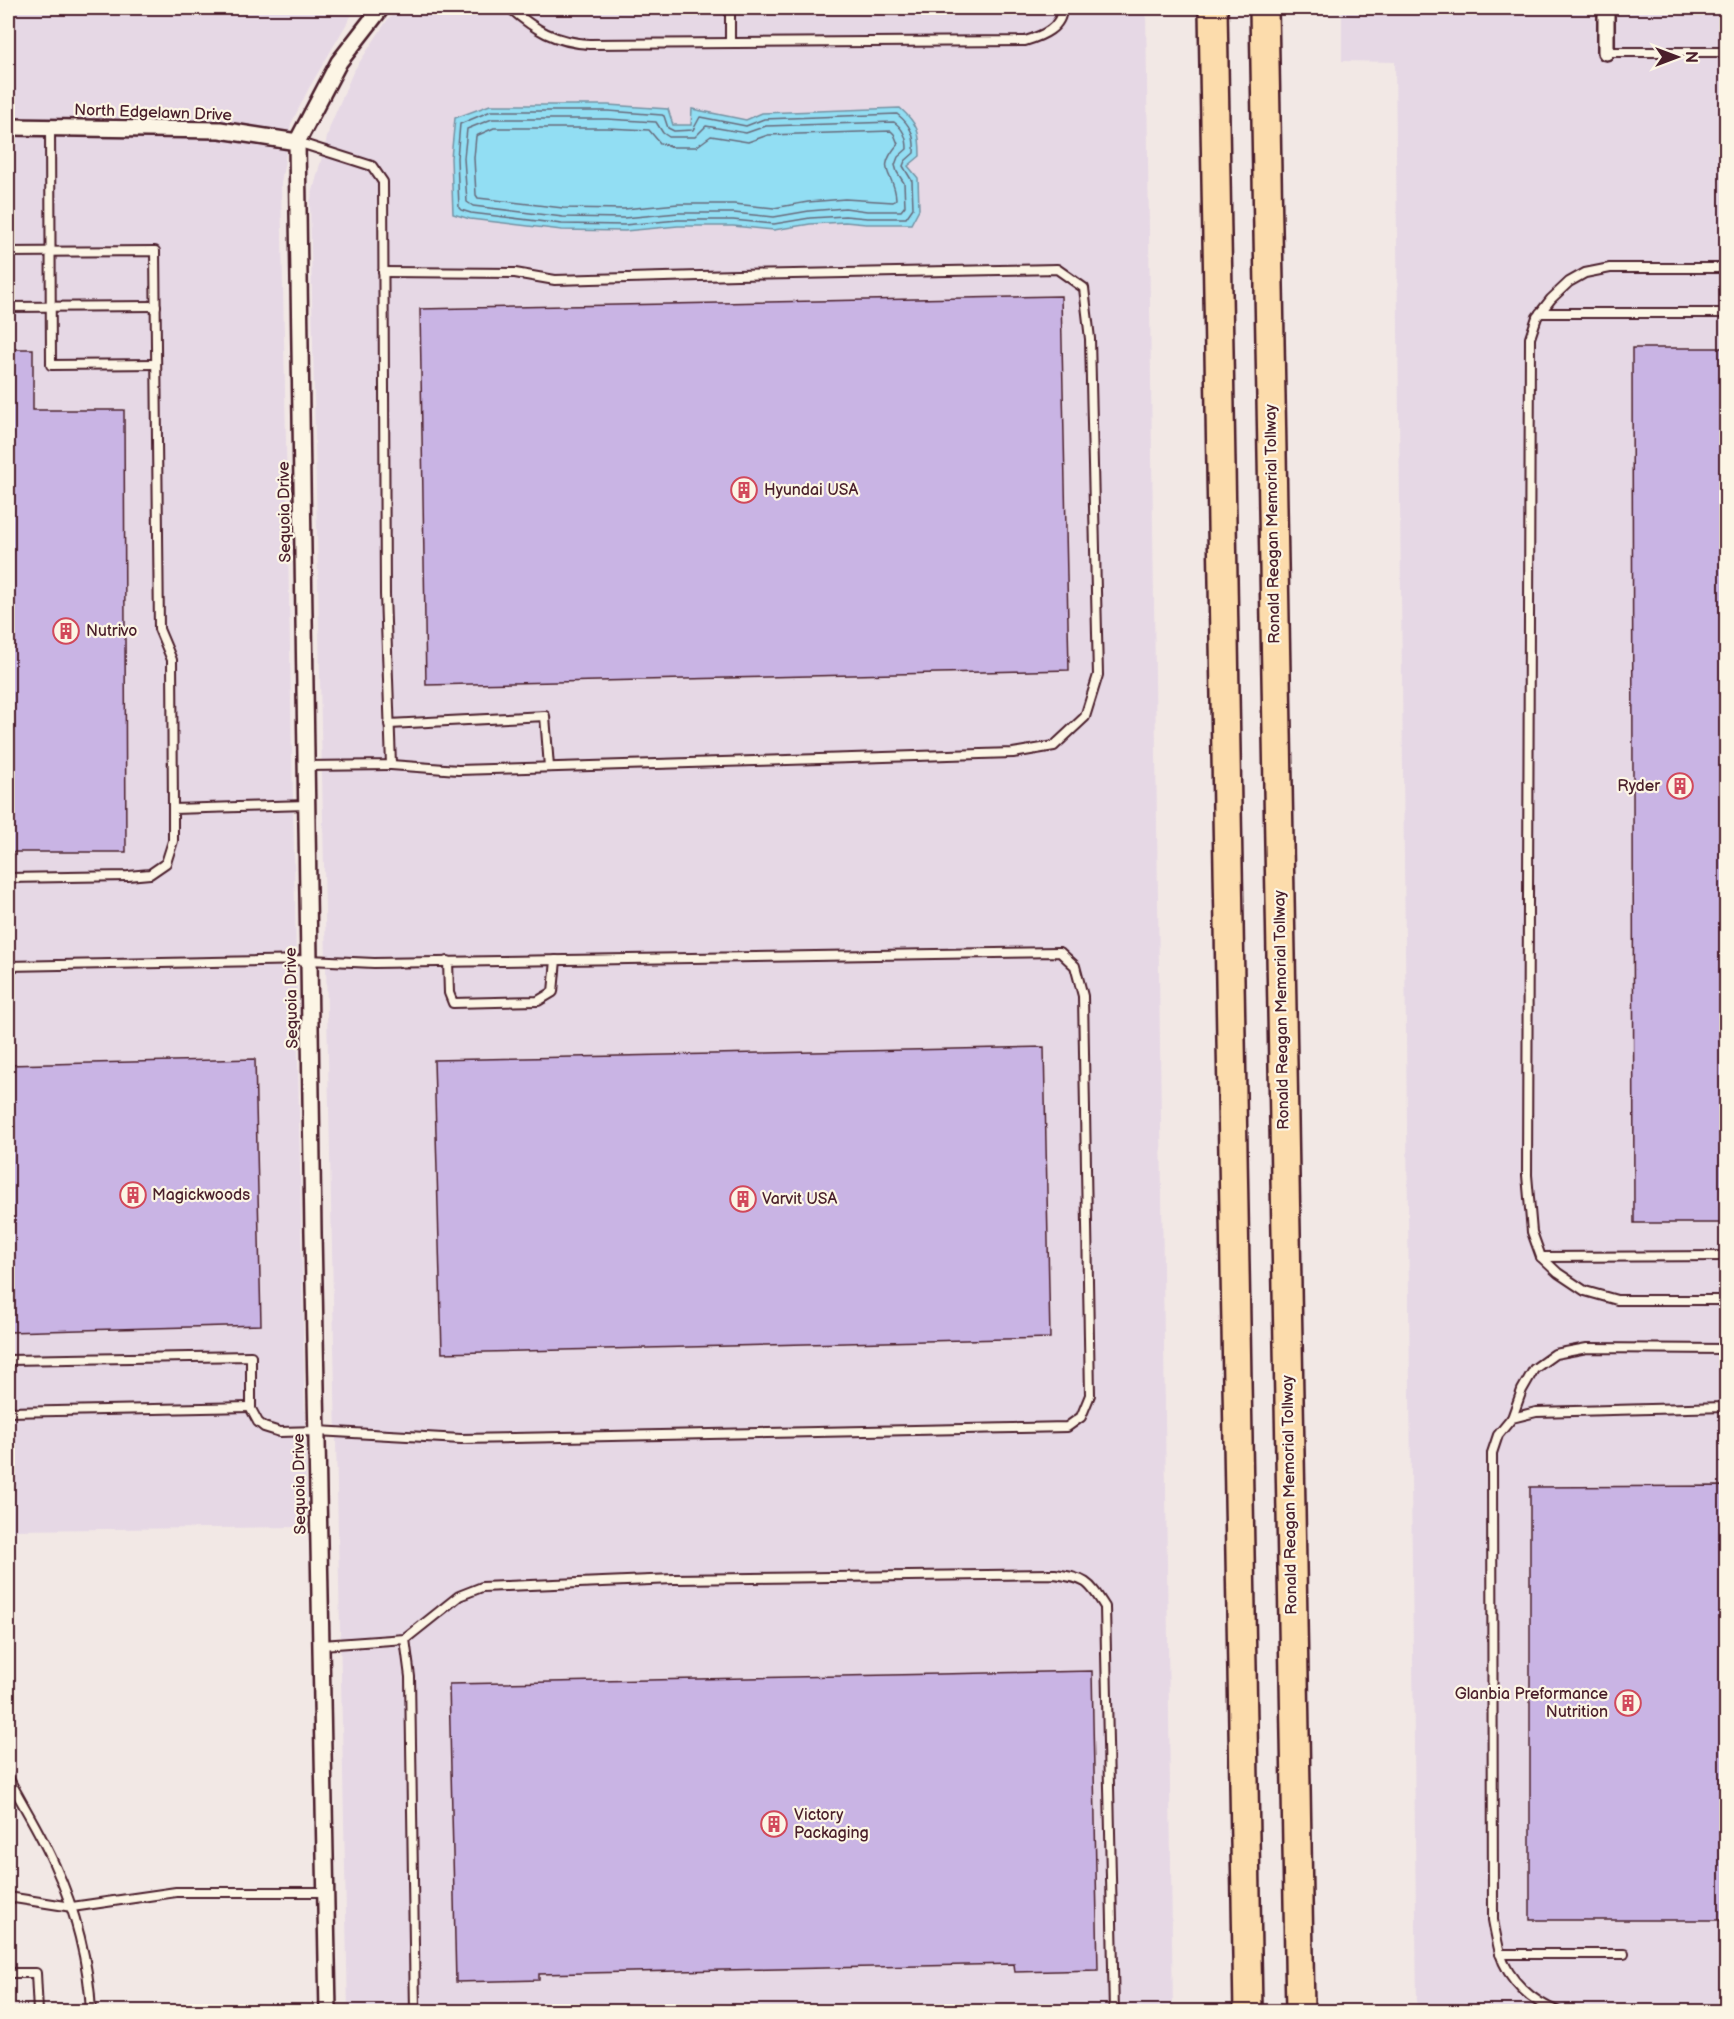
<svg xmlns="http://www.w3.org/2000/svg" width="1734" height="2019" viewBox="0 0 1734 2019" font-family="'Balsamiq Sans',sans-serif">
<rect width="100%" height="100%" fill="#f2e8e5"/>
<filter id="ink" filterUnits="userSpaceOnUse"><feTurbulence type="fractalNoise" baseFrequency=".0167" numOctaves="2"/><feDisplacementMap in="SourceGraphic" scale="12" xChannelSelector="R" yChannelSelector="G"/><feConvolveMatrix kernelMatrix="1 2 1 2 8 2 1 2 1" color-interpolation-filters="sRGB"/></filter>
<g filter="url(#ink)">
<g fill="#e6d8e5">
<polygon points="8,8 358,8 353,13 309,88 291,124 281,183 307,1527 8,1530"/>
<polygon points="401,8 1146,8 1173,2011 348,2011 310,202 330,126 353,72 388,19"/>
<polygon points="1342,8 1726,8 1726,2011 1417,2011 1395,62 1342,61"/>
</g>
<path fill="#92def3" stroke="#7592a3" stroke-width="1.5" d="M490,105H608L668,109L673,125H691L692,109L746,120L762,113L900,108C918,124 920,132 920,156L908,166L918,178L919,209L911,224H866L845,222L810,224L774,230L733,226H678L625,231L562,230L470,219L453,214L451,158L455,118Z"/>
<g fill="none" stroke-linecap="round" stroke-linejoin="round">
<g stroke="#676b7b" stroke-width="1.5">
<path d="M491,111H608L662,115L664,116L668,128L674,131L693,130L700,117L746,126L764,119L897,114C911,125 915,136 914,153L905,161L903,166L912,181L913,208L906,218H867L845,216L810,218L774,224L733,220H678L624,225L562,224L471,213L461,210L459,208L457,158L460,124Z"/>
<path d="M492,119H607L656,122L663,133L669,137H695L706,126L746,133L766,126L894,122C904,129 907,138 907,149L898,157L895,165L897,172L904,183L905,206L901,211H867L845,208L809,211L774,217L734,213H678L624,218L563,217L473,206L467,202L464,158L467,129Z"/>
<path d="M494,128H607L649,130L660,143L673,147H696L711,136L748,142L768,135L891,131L894,134L898,144C874,172 895,172 896,199L893,202L845,199L808,202L774,208L734,204H678L624,209L563,208L478,198L476,195L474,158L476,136Z"/>
</g>
</g>
<g fill="#c9b4e4" stroke="#4a1f2b" stroke-width="1.5">
<polygon points="1061,296 1069,670 426,685 420,309"/>
<polygon points="1632,348 1726,348 1726,1223 1634,1223"/>
<polygon points="8,349 33,349 33,410 124,410 126,852 8,852"/>
<polygon points="1044,1047 1050,1338 442,1353 434,1060"/>
<polygon points="255,1059 261,1325 8,1332 8,1065"/>
<polygon points="1726,1486 1726,1920 1530,1920 1530,1487"/>
<polygon points="1092,1671 1098,1970 1015,1972 1014,1964 539,1974 539,1980 456,1982 449,1684"/>
</g>
<g fill="none" stroke-linecap="round" stroke-linejoin="round">
<g stroke="#4a1f2b" stroke-width="12">
<g id="lane">
<path d="M510,8C535,30 555,42 589,44L1025,41C1042,36 1062,28 1062,8"/>
<polyline points="730,8 730,43"/>
<polyline points="1606,52 1726,52"/>
<polyline points="50,128 51,365 156,364"/>
<polyline points="297,142 372,166 383,182 385,594 391,765 306,766"/>
<polyline points="8,252 155,251 159,629 172,660 173,809"/>
<polyline points="1726,268 1610,268 1585,273 1569,282 1551,299 1537,317 1530,338 1527,1175 1532,1232 1541,1257 1558,1273 1585,1291 1617,1300 1726,1300"/>
<polyline points="383,272 515,273 555,280 737,275 1057,269 1084,288 1090,339 1098,675 1085,717 1054,746 1013,753 458,770 391,765"/>
<polyline points="8,307 156,306"/>
<polyline points="1540,313 1726,313"/>
<polyline points="389,724 545,716 549,767"/>
<polyline points="8,878 128,876 150,874 166,863 173,841 173,809 307,805"/>
<polyline points="448,961 449,993 453,1003 538,1001 553,992 556,960"/>
<polyline points="8,966 309,960 374,963 1060,952 1075,966 1083,996 1090,1395 1081,1417 1067,1427 461,1439 317,1431 280,1432 264,1427 258,1422 251,1409 251,1356 8,1360"/>
<polyline points="1541,1257 1726,1256"/>
<polyline points="8,1360 8,1412"/>
<polyline points="8,1412 251,1407"/>
<polyline points="1512,1418 1522,1390 1534,1369 1555,1354 1587,1348 1726,1349"/>
<polyline points="405,1639 410,1677 415,2012"/>
<path d="M322,1645L405,1639L459,1596L482,1587L674,1579L1055,1574C1086,1579 1088,1580 1105,1607L1114,2012"/>
<path d="M8,1777C23,1806 42,1835 55,1866C75,1909 89,1963 91,2012"/>
<polyline points="8,1897 72,1907 176,1892 326,1892"/>
<polyline points="1500,1954 1624,1954"/>
<polyline points="8,1973 36,1973 38,2012"/>
<path d="M1559,2012C1532,2002 1508,1980 1500,1953C1497,1942 1495,1931 1493,1920L1492,1453L1498,1435L1512,1418L1536,1412L1726,1407"/>
<polyline points="1712,2012 1726,2011"/>
</g>
</g>
<g stroke="#4a1f2b" stroke-width="20">
<g id="street">
<polyline points="1606,8 1606,52"/>
<polyline points="8,127 220,130 297,142"/>
<polyline points="328,2012 313,1233 297,142 339,62 381,8"/>
</g>
</g>
<g stroke="#4a1f2b" stroke-width="32">
<g id="highway">
<polyline points="1213,8 1248,2012"/>
<polyline points="1264,8 1300,2012"/>
</g>
</g>
<use href="#lane" stroke="#fcf5e5" stroke-width="8"/>
<use href="#street" stroke="#fcf5e5" stroke-width="15"/>
<use href="#highway" stroke="#fcdcac" stroke-width="27"/>
</g>
</g>
<defs>
<g id="building-ring" transform="scale(1.35)"><circle r="9.5" fill="#fcf5e5" stroke="#d1495b" stroke-width="1.5"/><path d="M-4-6H4V6H1V3H-1V6H-4ZM-2.5-4.3h1.7v1.8h-1.7ZM.8-4.3h1.7v1.8H.8ZM-2.5-1h1.7V.8h-1.7ZM.8-1h1.7V.8H.8Z" fill="#d1495b"/></g>
</defs>
<g fill-rule="evenodd">
<use href="#building-ring" x="744" y="490"/>
<use href="#building-ring" x="66" y="631"/>
<use href="#building-ring" x="1680" y="786"/>
<use href="#building-ring" x="133" y="1195"/>
<use href="#building-ring" x="743" y="1199"/>
<use href="#building-ring" x="1628" y="1703"/>
<use href="#building-ring" x="774" y="1824"/>
</g>
<g text-anchor="middle" dominant-baseline="central" stroke-width="4.5" stroke-linejoin="round" paint-order="stroke">
<g font-size="16" fill="#4a1f2b" stroke="#fcf5e5">
<text transform="translate(153 113) rotate(2)">North Edgelawn Drive</text>
<text transform="translate(285 512) rotate(-91)">Sequoia Drive</text>
<text transform="translate(1273 524) rotate(-91)">Ronald Reagan Memorial Tollway</text>
<text transform="translate(292 998) rotate(-91)">Sequoia Drive</text>
<text transform="translate(1282 1010) rotate(-91)">Ronald Reagan Memorial Tollway</text>
<text transform="translate(300 1484) rotate(-91)">Sequoia Drive</text>
<text transform="translate(1290 1495) rotate(-91)">Ronald Reagan Memorial Tollway</text>
</g>
<g font-size="16" fill="#4a1f2b" stroke="#fcf5e5" text-anchor="start">
<text x="764" y="490">Hyundai USA</text>
<text x="86" y="631">Nutrivo</text>
<text x="1660" y="786" text-anchor="end">Ryder</text>
<text x="152" y="1195">Magickwoods</text>
<text x="762" y="1199">Varvit USA</text>
<text x="1608" y="1694" text-anchor="end">Glanbia Preformance<tspan x="1608" dy="18">Nutrition</tspan></text>
<text x="794" y="1815">Victory<tspan x="794" dy="18">Packaging</tspan></text>
</g>
</g>
<rect width="1734" height="2019" fill="none" stroke="#fcf5e5" stroke-width="30"/>
<rect x="15" y="15" width="1704" height="1989" fill="none" stroke="#4a1f2b" stroke-width="2" filter="url(#ink)"/>
<g transform="translate(1677 57) rotate(90)" stroke="#fcf5e5" stroke-width="4.5" paint-order="stroke">
<path d="M0-4.5L10 22L0 15L-10 22Z" fill="#4a1f2b"/>
<text y="-9" font-size="16" font-weight="bold" text-anchor="middle" fill="#4a1f2b">N</text>
</g>
</svg>
